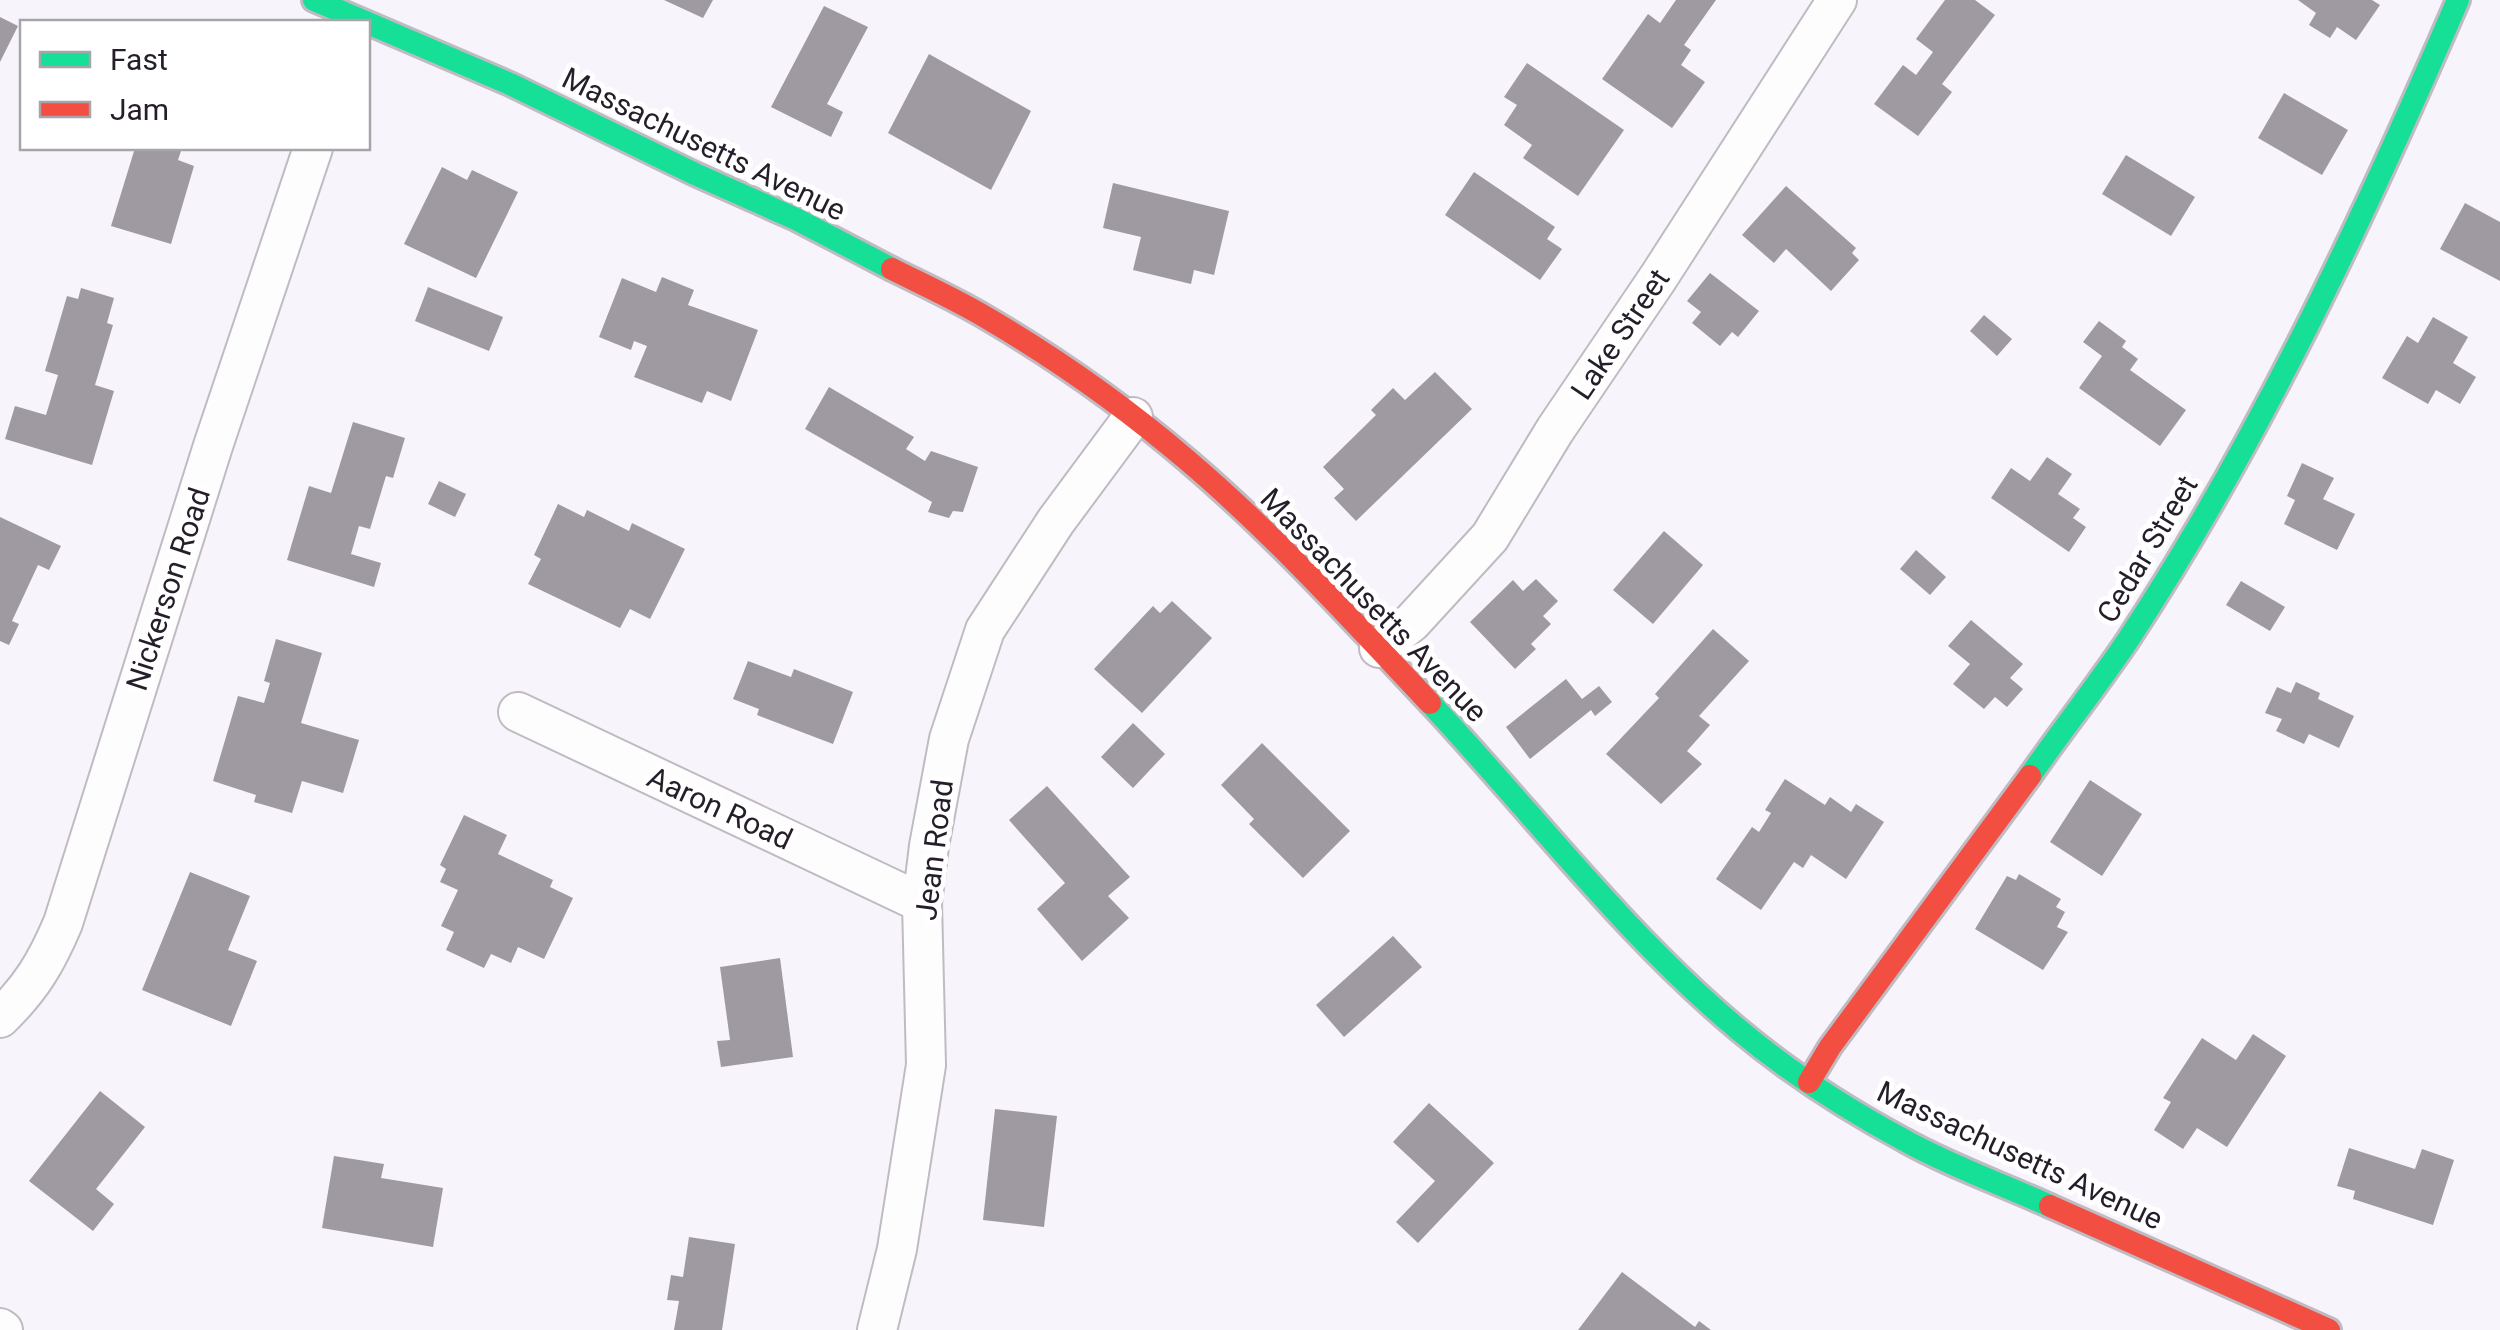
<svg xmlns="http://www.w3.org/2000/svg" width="2500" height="1330" viewBox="0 0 2500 1330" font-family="Roboto,sans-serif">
<rect width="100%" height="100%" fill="#f8f4fb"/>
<g fill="#9f9aa2">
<polygon points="664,0 713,0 703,18"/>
<polygon points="1676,0 1716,0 1684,45 1691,50 1681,65 1705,82 1672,128 1602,79 1648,14 1660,23"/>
<polygon points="1945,0 1975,0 1995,15 1942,84 1952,92 1918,136 1874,104 1903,65 1916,75 1933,52 1916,39"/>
<polygon points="2298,0 2372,0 2380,5 2356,40 2337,27 2330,38 2309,25 2316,13"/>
<polygon points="824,6 868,27 827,104 843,112 831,137 771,107"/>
<polygon points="0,17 18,26 0,62"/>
<polygon points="929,54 1031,111 991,190 888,133"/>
<polygon points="1527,63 1624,130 1578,196 1523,158 1532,145 1504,125 1517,105 1504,97"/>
<polygon points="2284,93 2348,130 2322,175 2258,138"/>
<polygon points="135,148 182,148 178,160 194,166 171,244 111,226"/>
<polygon points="2126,155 2195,197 2171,236 2102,194"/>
<polygon points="442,167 467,180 472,170 518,192 476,278 404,244"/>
<polygon points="1474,172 1555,227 1547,239 1562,249 1540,280 1445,215"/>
<polygon points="1113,183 1229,211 1214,275 1194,270 1191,284 1133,270 1141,237 1103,228"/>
<polygon points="1786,186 1856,248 1852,253 1859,260 1831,291 1786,249 1774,263 1742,235"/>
<polygon points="2465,203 2500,222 2500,281 2440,249"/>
<polygon points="1710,273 1759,311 1738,337 1732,332 1720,346 1692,323 1701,312 1687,301"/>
<polygon points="662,277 694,290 688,305 758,330 731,401 707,391 702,403 634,377 647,346 634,341 631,350 599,337 622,278 656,292"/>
<polygon points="428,287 503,317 489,351 415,321"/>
<polygon points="81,288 114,298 107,323 113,325 95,385 114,391 92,465 5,439 15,406 46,415 58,375 45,371 67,296 78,299"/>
<polygon points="1984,315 2012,339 1997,356 1970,331"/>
<polygon points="2433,317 2468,337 2453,363 2476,377 2460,404 2436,390 2428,404 2382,378 2407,336 2418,343"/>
<polygon points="2099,321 2126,341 2122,347 2138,359 2130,370 2186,410 2160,446 2079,388 2102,356 2083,342"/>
<polygon points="1435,372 1472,409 1356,521 1334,498 1344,489 1323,467 1376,415 1371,410 1393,388 1405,400"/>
<polygon points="829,387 914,437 906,449 925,461 931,451 978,467 963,512 953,511 949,518 928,512 932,502 805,429"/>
<polygon points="353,422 405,438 393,478 386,476 370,529 359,526 351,554 381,563 374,587 287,560 309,486 331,493"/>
<polygon points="2047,457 2072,474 2058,494 2080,509 2073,518 2086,527 2069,552 1991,498 2011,468 2030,481"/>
<polygon points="2302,463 2334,478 2323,499 2355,514 2337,550 2284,524 2295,500 2287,496"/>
<polygon points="439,481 466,494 455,517 428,504"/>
<polygon points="558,504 584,517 587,510 629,531 632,523 685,549 650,619 630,609 620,628 528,584 541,559 534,555"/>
<polygon points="0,517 61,546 49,570 38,565 12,621 19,624 9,645 0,641"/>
<polygon points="1664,531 1703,565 1653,624 1613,590"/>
<polygon points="1916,550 1946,577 1930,595 1900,569"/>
<polygon points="1536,579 1558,601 1543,616 1551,624 1531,644 1536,649 1515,669 1470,622 1513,580 1523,591"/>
<polygon points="2241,581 2285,607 2270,631 2226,605"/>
<polygon points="1172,601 1212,638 1142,713 1094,669 1153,606 1160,613"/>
<polygon points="1971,620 2023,664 2010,678 2023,689 2007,707 1995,697 1984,709 1953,684 1970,664 1948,646"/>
<polygon points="1713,629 1749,661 1699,716 1710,725 1687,751 1702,764 1661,804 1606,754 1659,698 1655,694"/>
<polygon points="276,639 322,653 301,723 359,740 343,793 302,781 292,813 254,802 256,795 213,781 238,696 264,703 270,683 264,681"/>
<polygon points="748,661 791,677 794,669 853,692 833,744 757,715 759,709 733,699"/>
<polygon points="1566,679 1582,699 1599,686 1612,702 1595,716 1591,710 1530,759 1506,727"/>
<polygon points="2296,682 2320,693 2318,699 2354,716 2339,748 2309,734 2304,744 2276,731 2282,719 2265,713 2277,687 2291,693"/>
<polygon points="1133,723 1165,754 1133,788 1101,757"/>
<polygon points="1262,743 1350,831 1303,878 1249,824 1254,819 1221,785"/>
<polygon points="1785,779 1825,805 1830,797 1851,812 1856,804 1884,822 1846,879 1811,855 1803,868 1794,862 1761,910 1716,879 1752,827 1759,832 1771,813 1765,810"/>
<polygon points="2090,780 2142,814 2102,876 2050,842"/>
<polygon points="1047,786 1130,877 1108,896 1129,918 1082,961 1037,909 1065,883 1009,820"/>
<polygon points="464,815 507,835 498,854 553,880 550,887 573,898 544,959 518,947 511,963 491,954 484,968 446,950 454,932 441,926 458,890 440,882 446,869 440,865"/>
<polygon points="190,872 250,896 228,950 257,961 231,1026 142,990"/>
<polygon points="2019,874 2061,899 2056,907 2065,912 2057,927 2068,932 2043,970 1975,929 2007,876 2016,880"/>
<polygon points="1393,936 1422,967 1344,1037 1316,1005"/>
<polygon points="780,958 793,1057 721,1067 717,1041 730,1040 720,967"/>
<polygon points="2253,1034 2286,1056 2227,1147 2197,1128 2183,1149 2154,1130 2171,1102 2163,1098 2202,1038 2236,1060"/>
<polygon points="100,1091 145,1127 96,1189 114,1204 93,1231 29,1181"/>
<polygon points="1429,1103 1494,1163 1418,1243 1396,1222 1435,1181 1393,1142"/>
<polygon points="995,1109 1057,1116 1044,1227 983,1220"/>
<polygon points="2349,1148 2415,1169 2422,1149 2454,1160 2433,1225 2353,1199 2355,1191 2337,1186"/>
<polygon points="334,1156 384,1164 381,1178 443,1188 433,1247 322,1228"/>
<polygon points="689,1237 735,1244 722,1330 674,1330 679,1301 667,1300 671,1275 683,1277"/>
<polygon points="1622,1272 1695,1327 1699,1321 1711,1330 1578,1330"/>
</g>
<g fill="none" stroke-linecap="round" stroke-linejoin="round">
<g stroke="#c0bbc3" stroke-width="42">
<g id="street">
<polyline points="1379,648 1412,622 1490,537 1555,430 1658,278 1837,0"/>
<polyline points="518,712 922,903"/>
<path d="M0,1018C31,988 46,963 63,923L213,446L313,148"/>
<polyline points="0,1328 3,1330"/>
<polyline points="877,1330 897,1249 926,1065 922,903 929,846 949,739 985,630 1056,521 1133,417"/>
</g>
</g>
<g stroke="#c0bbc3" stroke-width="28">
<g id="fast">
<polyline points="314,0 510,84 695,174 796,219 892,269"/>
<path d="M1430,703C1532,812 1624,934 1739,1030C1788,1071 1848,1110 1904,1140C1950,1166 2002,1184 2050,1206"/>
<path d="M2030,776C2062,730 2097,686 2128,640C2260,439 2363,220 2458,0"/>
</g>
</g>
<g stroke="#c0bbc3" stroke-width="28">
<g id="jam">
<path d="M892,269C924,285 957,300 987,318C1057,359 1125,407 1187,460C1274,534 1351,619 1430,703"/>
<polyline points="1809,1082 1830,1047 2030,776"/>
<polyline points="2050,1206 2329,1330"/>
</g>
</g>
<use href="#street" stroke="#fefdfe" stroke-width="38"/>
<use href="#fast" stroke="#16e098" stroke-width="22"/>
<use href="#jam" stroke="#f24e42" stroke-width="22"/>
</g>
<g text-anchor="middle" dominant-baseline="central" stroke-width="10" stroke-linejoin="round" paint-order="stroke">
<g font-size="30" fill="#251e2a" stroke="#fff">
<text transform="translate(704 144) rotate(26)">Massachusetts Avenue</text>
<text transform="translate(1620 334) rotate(-56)">Lake Street</text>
<text transform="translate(2147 549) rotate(-59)">Cedar Street</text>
<text transform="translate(168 589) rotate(-72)">Nickerson Road</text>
<text transform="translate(1374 605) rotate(46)">Massachusetts Avenue</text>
<text transform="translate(720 808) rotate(25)">Aaron Road</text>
<text transform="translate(934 850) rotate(-83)">Jean Road</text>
<text transform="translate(2020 1155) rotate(25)">Massachusetts Avenue</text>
</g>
</g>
<rect x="20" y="20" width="350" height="130" fill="#ffffff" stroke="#a8a5aa" stroke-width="2.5"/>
<rect x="40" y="52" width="50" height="15" fill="#16e098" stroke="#a8a5aa" stroke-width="2.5"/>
<text x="110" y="70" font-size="30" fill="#251e2a">Fast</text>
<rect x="40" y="102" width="50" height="15" fill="#f24e42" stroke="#a8a5aa" stroke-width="2.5"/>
<text x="110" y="120" font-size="30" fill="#251e2a">Jam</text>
</svg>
